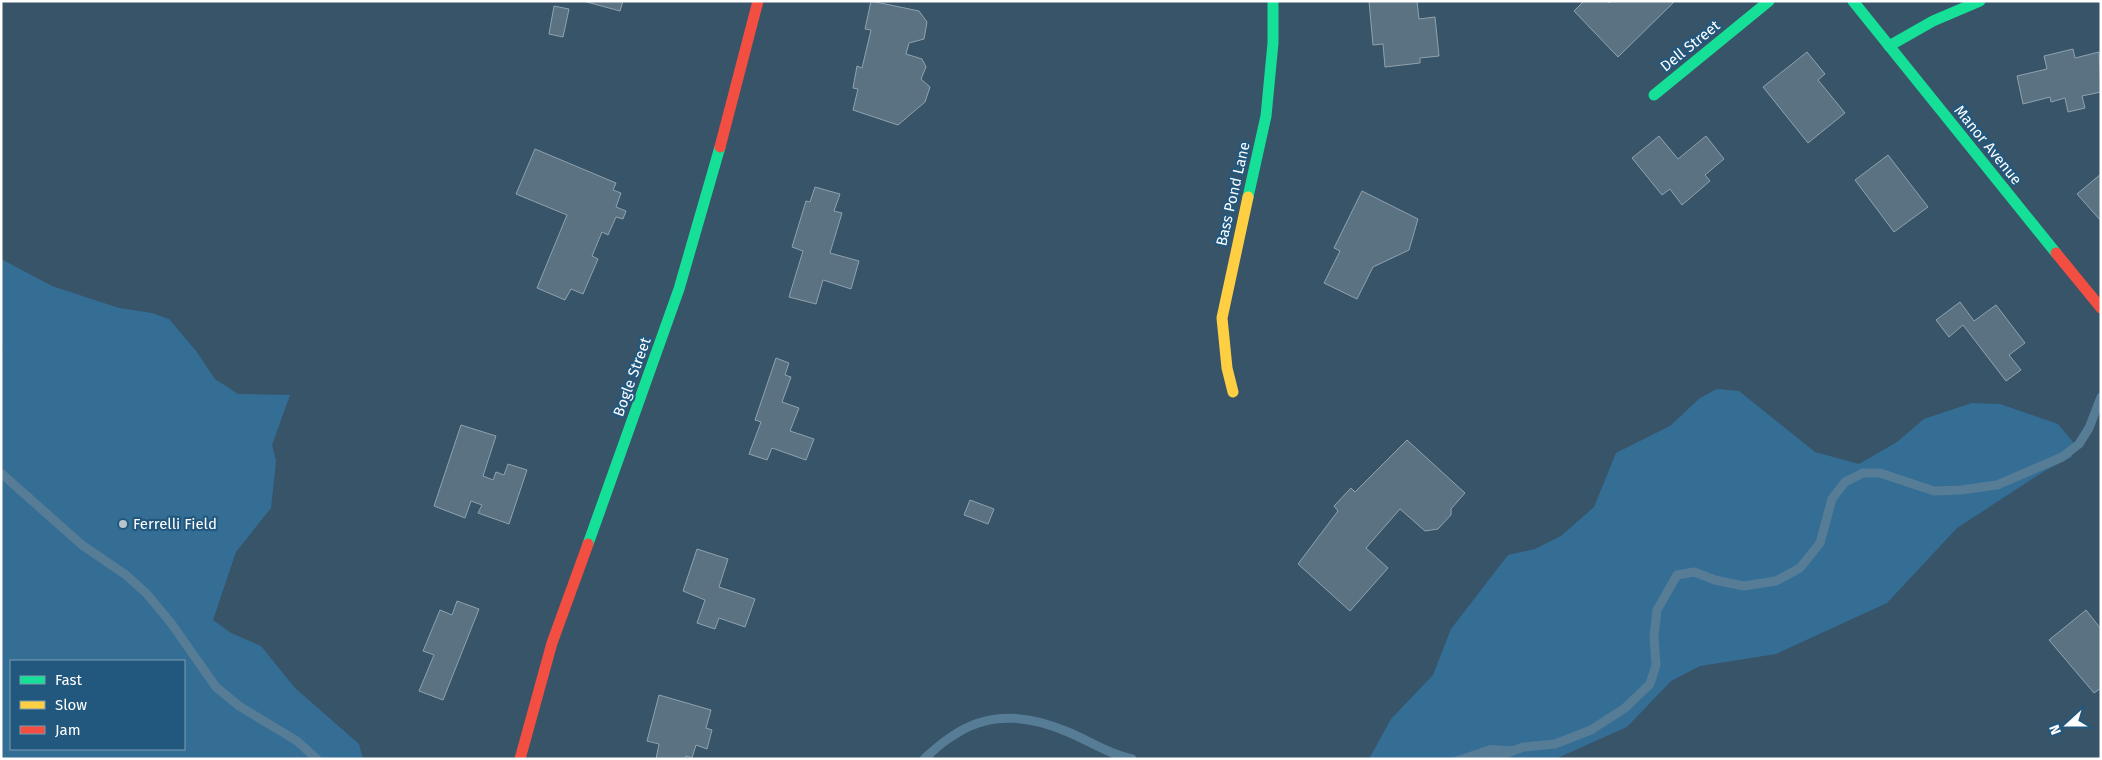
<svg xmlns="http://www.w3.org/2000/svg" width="2102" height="760" viewBox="0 0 2102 760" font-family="'Fira Sans',sans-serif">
<rect width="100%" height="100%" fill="#375469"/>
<g fill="#356e95" fill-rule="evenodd">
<path d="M1,259L52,286L119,308L152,313L169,319L196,351L215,379L238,394L290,395L272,445L276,461L271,508L236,552L213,620L231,633L261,646L295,688L359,744L363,759H1V359L3,350L1,338ZM11,661H184V749H11Z"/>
<polygon points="1717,389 1739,391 1815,452 1859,464 1897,442 1924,419 1972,403 2000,404 2058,424 2073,442 2072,457 2043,472 1957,528 1887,603 1776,654 1700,666 1671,681 1627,727 1555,759 1369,759 1391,719 1433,675 1451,629 1508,555 1535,549 1561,536 1594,507 1616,453 1670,426 1700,398"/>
</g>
<polygon fill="#567c96" points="1490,745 1523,747 1508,759 1449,759"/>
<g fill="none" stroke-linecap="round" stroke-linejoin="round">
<g stroke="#567c96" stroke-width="9">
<polyline points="1,473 82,545 126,575 147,594 171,623 216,687 239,706 297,741 317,759"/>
<path d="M924,759C933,751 941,743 951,737C987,711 1029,715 1068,732C1092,742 1106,753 1132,759"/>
<polyline points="1493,759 1523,747 1555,744 1591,730 1625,708 1650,684 1656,665 1654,636 1657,610 1677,575 1694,572 1715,580 1744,586 1776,581 1800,568 1820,543 1832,499 1845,482 1863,473 1880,473 1934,491 1961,490 1997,485 2062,457 2079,444 2089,428 2101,397"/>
</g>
</g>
<g fill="#5b7282" stroke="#90a2ae">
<polygon points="583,1 623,1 620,11"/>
<polygon points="871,1 919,11 927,22 924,39 909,43 906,54 922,59 926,67 921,79 930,87 925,102 898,125 853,110 858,89 853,88 857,66 862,68 871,30 865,29"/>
<polygon points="1369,1 1417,1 1419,19 1435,17 1439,56 1420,58 1420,63 1385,67 1383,44 1373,45"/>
<polygon points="1584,1 1607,1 1609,3 1611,1 1675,1 1618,57 1574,11"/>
<polygon points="554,6 569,9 563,37 549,34"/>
<polygon points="2073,49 2075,58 2099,52 2101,92 2082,96 2085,108 2068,112 2065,98 2051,102 2050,97 2023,104 2017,76 2047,69 2044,56"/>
<polygon points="1807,52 1825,74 1818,80 1845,113 1808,143 1763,87"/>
<polygon points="1659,136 1678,159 1706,136 1724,159 1705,175 1710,181 1682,205 1670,189 1662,195 1632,158"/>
<polygon points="535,149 616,183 613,190 621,193 616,207 626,211 623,219 616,217 608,235 602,232 592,256 598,259 583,294 571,289 565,300 537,288 567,215 516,194"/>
<polygon points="1888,155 1928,207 1894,232 1855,180"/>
<polygon points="2101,174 2101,221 2077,194"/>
<polygon points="815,187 840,194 834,211 842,213 830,253 859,261 851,289 823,280 816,304 789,297 803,251 792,247 806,201 810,202"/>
<polygon points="1362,191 1418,219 1409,250 1373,267 1357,299 1324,283 1340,251 1334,248"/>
<polygon points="1960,302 1974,321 1996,305 2025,343 2009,355 2021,370 2006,381 1963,325 1949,337 1936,320"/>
<polygon points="776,358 789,363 785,375 791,377 782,402 799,408 790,431 814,439 806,460 772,448 767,460 749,454 761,422 755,420"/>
<polygon points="461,425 496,436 483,476 493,480 496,472 504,475 508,464 527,470 509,524 478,513 482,505 471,501 465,518 434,506"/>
<polygon points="1407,440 1465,493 1451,509 1451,515 1438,529 1425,531 1400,509 1366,548 1388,568 1350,611 1298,564 1338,511 1334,506 1351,488 1355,492"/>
<polygon points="970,500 994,509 988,524 964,515"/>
<polygon points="697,549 728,559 719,587 755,599 745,627 719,618 715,629 697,623 705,600 683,591"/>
<polygon points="457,601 479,609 443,700 419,691 434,655 423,651 440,610 452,615"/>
<polygon points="2086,610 2101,629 2101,688 2094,693 2049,640"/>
<polygon points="659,695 711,710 706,728 712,730 707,749 696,745 692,758 686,756 685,759 656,759 659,744 647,741"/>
</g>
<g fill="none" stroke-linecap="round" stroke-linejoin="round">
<g stroke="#16e098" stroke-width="11">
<polyline points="1853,1 2056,253"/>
<polyline points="1889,46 1933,21 1980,1"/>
<polyline points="1654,95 1769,1"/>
<polyline points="1248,197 1266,116 1273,43 1273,1"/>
<polyline points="588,544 679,289 720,147"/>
</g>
<polyline stroke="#ffcf43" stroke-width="11" points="1233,392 1227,368 1222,318 1248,197"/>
<g stroke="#f24e42" stroke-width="11">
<polyline points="720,147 758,1"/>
<polyline points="2056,253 2101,308"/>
<polyline points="520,759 552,643 588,544"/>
</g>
</g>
<circle fill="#b9c3ca" stroke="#22587e" stroke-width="2" cx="123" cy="524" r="5"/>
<g text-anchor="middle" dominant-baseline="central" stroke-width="4.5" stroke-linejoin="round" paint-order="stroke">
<g font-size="15" fill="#fff" stroke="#22587e">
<text transform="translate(1690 46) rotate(-39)">Dell Street</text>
<text transform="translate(1988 145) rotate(51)">Manor Avenue</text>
<text transform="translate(1233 194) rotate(-77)">Bass Pond Lane</text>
<text transform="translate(632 377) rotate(-70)">Bogle Street</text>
</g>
<g font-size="15" fill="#fff" stroke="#22587e" text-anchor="start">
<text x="133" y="524">Ferrelli Field</text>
</g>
</g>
<rect width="2102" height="760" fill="none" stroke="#ffffff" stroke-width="5"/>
<rect x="10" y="660" width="175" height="90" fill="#22587e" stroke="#7a9bb2"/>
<rect x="20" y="676" width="25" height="8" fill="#16e098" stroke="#7a9bb2"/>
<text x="55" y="685" font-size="15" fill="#ffffff">Fast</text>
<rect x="20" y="701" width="25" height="8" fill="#ffcf43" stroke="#7a9bb2"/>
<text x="55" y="710" font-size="15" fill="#ffffff">Slow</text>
<rect x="20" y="726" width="25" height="8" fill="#f24e42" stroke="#7a9bb2"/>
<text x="55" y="735" font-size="15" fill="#ffffff">Jam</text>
<g transform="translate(2067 725) rotate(249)" stroke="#22587e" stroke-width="4" paint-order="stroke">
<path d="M0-4L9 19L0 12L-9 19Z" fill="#ffffff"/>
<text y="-8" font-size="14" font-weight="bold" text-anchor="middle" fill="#ffffff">N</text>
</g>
</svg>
